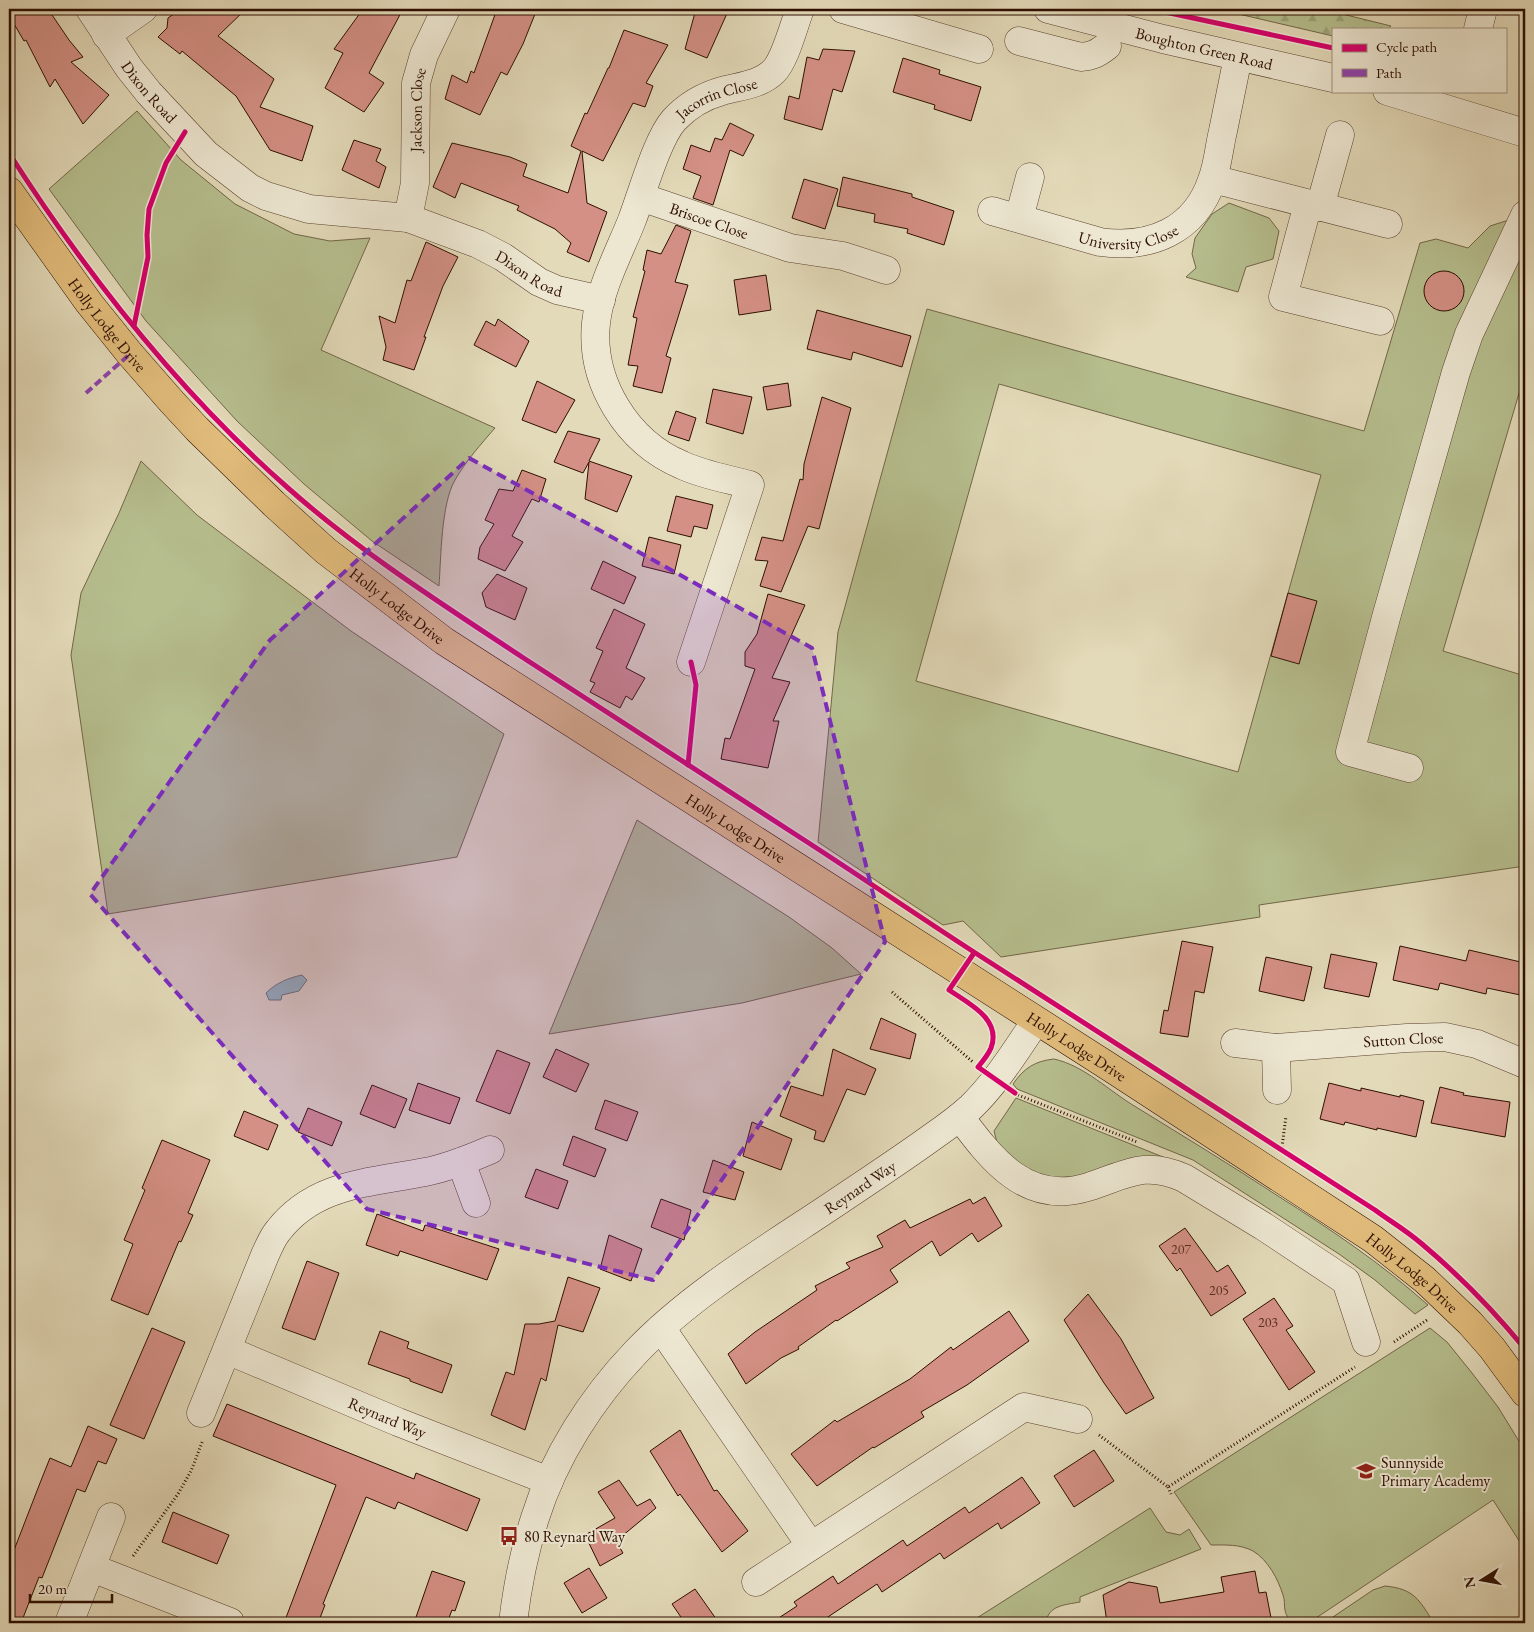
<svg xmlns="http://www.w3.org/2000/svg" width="1534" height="1632" viewBox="0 0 1534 1632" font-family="'EB Garamond',serif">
<defs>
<pattern id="forest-firs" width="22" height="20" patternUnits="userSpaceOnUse" patternTransform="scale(1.25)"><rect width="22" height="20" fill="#b6be8e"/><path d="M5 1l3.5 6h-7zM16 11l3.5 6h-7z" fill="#9da279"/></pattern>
</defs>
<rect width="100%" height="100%" fill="#e3dab9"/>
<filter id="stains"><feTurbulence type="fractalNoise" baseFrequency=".004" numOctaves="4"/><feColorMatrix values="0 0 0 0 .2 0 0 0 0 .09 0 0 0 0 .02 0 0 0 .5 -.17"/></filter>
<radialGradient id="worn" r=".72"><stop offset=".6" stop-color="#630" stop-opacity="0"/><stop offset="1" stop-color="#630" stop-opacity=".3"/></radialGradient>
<g fill="#b6be8e" stroke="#726647" fill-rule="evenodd">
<path d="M137,111L181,160L235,204L294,234L330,241L370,238L321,350L495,428C481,444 466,461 455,480C441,504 441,558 439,586L372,541L304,484L237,421L146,321L49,189Z"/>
<path d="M1522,198L1525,199V373L1443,651L1525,676V866L1259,905L1260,917L1001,957L963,921L943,925L818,842L838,632L927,309L1364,431L1420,243L1436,239L1468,248L1490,226L1515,218ZM999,384L1321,475L1238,772L916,681Z"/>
<polygon points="1229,203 1269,218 1279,231 1273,259 1246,267 1238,292 1186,277 1196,268 1192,254 1195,238 1212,214"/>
<polygon points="141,461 197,515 234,543 351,631 504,734 457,857 108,914 71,655 81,593 119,513"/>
<polygon points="637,820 789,917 832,948 861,974 742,1003 549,1034"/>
<path d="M1054,1059C1085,1066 1109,1091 1136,1107C1183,1136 1231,1165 1278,1196C1330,1229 1381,1263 1428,1305L1415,1314L1375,1280L1339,1254L1193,1160L1017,1089L1013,1084C1024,1068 1035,1061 1054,1059Z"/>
<polygon points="1016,1098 1168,1159 1097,1171 1061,1180 1032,1173 998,1146 994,1131"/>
<path d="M1430,1328L1447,1342L1472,1373L1498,1407L1525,1451V1550L1493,1500L1313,1620C1303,1624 1287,1624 1285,1610C1284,1605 1285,1600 1283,1595C1278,1579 1268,1560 1253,1551C1240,1544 1225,1545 1211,1545L1174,1492Z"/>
<path d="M1150,1508L1166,1532L1180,1535L1189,1529L1201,1549L1080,1597V1602C1065,1605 1048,1605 1046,1623H969Z"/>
<path d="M1385,1586C1415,1589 1419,1600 1434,1623H1324L1373,1590Z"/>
</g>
<polygon fill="url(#forest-firs)" stroke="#726647" points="1217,9 1322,9 1391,26 1388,29 1333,29 1333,36"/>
<path fill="#95bab2" stroke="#6c756b" d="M302,975L307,980L299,991L282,995L281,1000H269L266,993C276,983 288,978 302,975Z"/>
<g fill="#d49085" stroke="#2e0e00">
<polygon points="21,9 48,9 69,40 83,57 71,62 109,95 83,124 55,79 50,87 26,40 24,41 10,17"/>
<polygon points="181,9 246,9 218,36 274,79 260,107 313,126 302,161 270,150 236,96 182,51 180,54 158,37 167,28 168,18"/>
<polygon points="363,9 403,9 369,73 384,83 364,112 325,88 343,53 334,49"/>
<polygon points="497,9 537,9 523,44 507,75 501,72 480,115 445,99 452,75 467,83 471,71 474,73"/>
<polygon points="696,9 729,9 707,58 685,49"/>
<polygon points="624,30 668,45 646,83 653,86 645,107 633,103 603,161 582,151 587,203 607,212 589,262 567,252 571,243 555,229 517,210 519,206 461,183 455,198 433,187 452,143 510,157 527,164 523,176 568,193 581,151 571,146 585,113 587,114 608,68 609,68"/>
<polygon points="823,49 855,51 842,92 833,89 822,130 784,119 789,96 799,99 807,57 819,60"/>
<polygon points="903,58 940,70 939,74 981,87 971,121 934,109 935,105 893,92"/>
<polygon points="730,123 754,135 743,156 730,150 713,205 693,198 701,176 683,169 691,145 710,152 715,138 722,140"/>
<polygon points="354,140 381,149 376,161 386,167 379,188 342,170"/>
<polygon points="843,177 912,194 912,197 954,211 944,245 907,233 908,229 874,222 875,214 837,206"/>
<polygon points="804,179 838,189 825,229 792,218"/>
<polygon points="676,225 691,231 675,282 688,285 666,356 671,358 662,393 633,386 638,366 628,365 637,318 633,317 645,271 643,270 647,250 661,254"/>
<polygon points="426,242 458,257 443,286 424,337 426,337 414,370 383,360 386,347 379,316 395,323 407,280 411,281"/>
<circle cx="1444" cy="291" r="20"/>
<polygon points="766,275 771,310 739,315 734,280"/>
<polygon points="817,310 911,336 902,367 853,352 851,360 807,349"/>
<polygon points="498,319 529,341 516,367 474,345 486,321 495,326"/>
<polygon points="537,381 575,400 556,433 522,420"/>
<polygon points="788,383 791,406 767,410 763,387"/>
<polygon points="713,389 752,397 743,434 706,423"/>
<polygon points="822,397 851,408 819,529 808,526 781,592 760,586 768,561 755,560 762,537 783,541 800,479 803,480 804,464"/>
<polygon points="676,411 696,418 689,441 668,434"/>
<polygon points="568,431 600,439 589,461 632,476 617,512 585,499 589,462 583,473 554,462"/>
<polygon points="522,470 546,479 539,502 532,499 512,536 523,542 505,571 478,559 480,547 494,524 485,520 499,489 513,491"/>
<polygon points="676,496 713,505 707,529 694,526 691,537 667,531"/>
<polygon points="649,537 681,545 674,574 642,566"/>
<polygon points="603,561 636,577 624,604 591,589"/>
<polygon points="497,574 527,588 515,620 486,607 482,593"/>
<polygon points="1288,593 1317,601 1299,664 1271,656"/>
<polygon points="768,594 805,605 772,678 790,682 773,721 779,721 768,768 721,759 725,738 730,739 755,669 745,666 745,652 757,634"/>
<polygon points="614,609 645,624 626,668 645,678 632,700 626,696 620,708 590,692 595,683 590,681 603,651 596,648"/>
<polygon points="1182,941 1213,947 1204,993 1195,991 1188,1037 1160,1033 1164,1010 1168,1011"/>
<polygon points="1400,946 1466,961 1469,950 1525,963 1525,996 1487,988 1486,994 1440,983 1438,990 1393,980"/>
<polygon points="1331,954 1377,963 1369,997 1324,988"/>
<polygon points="1266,957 1312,967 1304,1001 1259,991"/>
<polygon points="881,1018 916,1034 910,1059 870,1049"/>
<polygon points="556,1049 589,1064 576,1092 543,1077"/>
<polygon points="833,1049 876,1069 865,1095 847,1089 824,1142 814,1139 816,1131 780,1116 791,1086 823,1096"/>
<polygon points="497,1050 530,1063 510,1114 476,1101"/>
<polygon points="418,1083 460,1098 450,1124 409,1110"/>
<polygon points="1329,1083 1361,1091 1361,1088 1400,1097 1400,1095 1424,1101 1416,1137 1377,1128 1377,1130 1345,1122 1344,1125 1320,1119"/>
<polygon points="372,1085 407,1099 395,1128 360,1114"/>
<polygon points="1440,1087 1464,1093 1463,1095 1510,1102 1505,1137 1431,1123"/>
<polygon points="605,1100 638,1112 627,1141 595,1129"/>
<polygon points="308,1108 342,1122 332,1146 298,1132"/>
<polygon points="244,1111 278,1125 268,1150 234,1136"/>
<polygon points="752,1122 792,1139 781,1170 743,1156"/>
<polygon points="573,1136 606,1149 595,1177 563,1165"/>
<polygon points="162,1140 210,1160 188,1213 193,1215 181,1242 179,1241 148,1315 111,1300 133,1244 124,1240 145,1190 142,1188"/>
<polygon points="713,1160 744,1172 735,1200 703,1192"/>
<polygon points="536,1169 568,1181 558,1209 525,1197"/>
<polygon points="985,1197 1002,1226 978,1242 972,1233 940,1256 932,1241 890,1270 898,1282 837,1321 836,1320 798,1347 799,1349 781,1358 746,1384 728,1354 755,1332 817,1290 815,1286 850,1268 846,1263 883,1247 877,1236 905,1220 910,1228 970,1199 973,1204"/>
<polygon points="661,1199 691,1210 684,1240 651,1227"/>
<polygon points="377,1214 423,1231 425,1225 499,1249 487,1280 400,1251 398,1256 366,1245"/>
<polygon points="1185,1228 1217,1272 1228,1265 1246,1293 1211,1316 1180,1268 1177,1271 1159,1246"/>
<polygon points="609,1235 642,1249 631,1281 600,1269"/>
<polygon points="307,1261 339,1273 315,1340 282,1328"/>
<polygon points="568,1277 600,1288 583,1332 558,1325 546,1381 541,1378 525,1430 491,1415 506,1372 514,1375 525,1324 539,1324 555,1321"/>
<polygon points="1088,1294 1121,1339 1154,1398 1126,1414 1104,1383 1064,1320"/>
<polygon points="1274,1298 1293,1326 1286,1330 1315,1372 1289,1390 1243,1319"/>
<polygon points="1009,1311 1029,1341 967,1385 921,1412 924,1417 874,1448 873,1447 817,1486 791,1454 835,1420 837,1422 910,1379 951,1347 953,1350"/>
<polygon points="152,1328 185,1342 144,1439 110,1425"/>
<polygon points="380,1331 409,1342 407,1348 452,1365 442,1393 410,1381 410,1379 368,1364"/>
<polygon points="227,1404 414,1479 416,1473 480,1499 467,1531 398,1502 395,1509 366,1497 323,1604 325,1605 318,1623 284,1623 336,1485 213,1436"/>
<polygon points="88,1426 117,1439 106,1464 98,1461 85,1492 77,1489 42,1578 39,1577 21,1623 9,1623 9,1563 40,1483 50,1458 71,1467"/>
<polygon points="680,1430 714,1491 717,1490 748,1531 722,1552 680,1494 678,1496 650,1451"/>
<polygon points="1094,1450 1114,1481 1074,1507 1054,1476"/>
<polygon points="1022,1477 1040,1503 1001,1529 998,1523 944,1559 940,1553 882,1592 877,1584 819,1623 771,1623 797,1606 794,1602 833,1576 838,1584 903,1540 907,1546 965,1507 969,1513"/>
<polygon points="619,1480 637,1506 650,1499 656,1508 616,1541 623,1553 600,1566 585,1535 615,1518 598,1492"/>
<polygon points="173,1512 229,1535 217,1564 162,1542"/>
<polygon points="589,1568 607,1598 582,1613 564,1583"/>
<polygon points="432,1571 465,1582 455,1611 452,1610 447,1623 414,1623"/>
<polygon points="1255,1571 1259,1593 1266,1592 1272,1623 1107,1623 1103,1595 1129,1582 1157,1587 1160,1603 1224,1592 1221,1577"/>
<polygon points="695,1589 719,1623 685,1623 672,1604"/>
</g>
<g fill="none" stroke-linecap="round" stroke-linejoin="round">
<g stroke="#5b412e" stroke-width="29">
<g id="minor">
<path id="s1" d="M90,9L129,68L149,93L206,154L250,188L266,196L309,209L408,218L478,244L503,257L539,282L557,290L601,300"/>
<polyline points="843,9 979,49"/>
<path id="s2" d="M1048,9L1163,39L1333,78"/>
<polyline points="1478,29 1483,9"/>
<polyline points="106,35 143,9"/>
<path d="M1019,41L1081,57C1093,56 1098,53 1107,46"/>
<polyline points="1387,91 1525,133"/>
<polyline points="1213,179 1388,224"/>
<path id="s3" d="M641,197L790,248L843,256L886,270"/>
<polyline points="1308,204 1283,297 1380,321"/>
<polyline points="1320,207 1340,135"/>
<path id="s4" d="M992,211L1100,242C1150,249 1195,231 1212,180C1218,165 1219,147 1223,131C1228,106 1233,81 1238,57"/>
<path id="s5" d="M408,218L415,183L416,83L424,55L446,9"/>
<polyline points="1019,218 1030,177"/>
<path id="s6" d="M691,662L750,485C728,479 703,475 682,465C627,442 590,382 596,323C600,287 619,253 632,220C642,194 657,139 674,120C687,106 704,96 722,91C740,86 760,85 774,71C785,60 794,25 800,9"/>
<polyline points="1409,768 1350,752 1387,614 1456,372 1469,334 1525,215"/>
<path id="s7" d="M1235,1043L1276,1048L1407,1038L1445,1037L1477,1044L1525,1064"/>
<polyline points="1276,1048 1277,1090"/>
<path d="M960,1117C992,1160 1027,1206 1088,1187C1126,1175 1144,1160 1184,1178L1263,1226L1346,1281L1366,1342"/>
<polyline points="461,1162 476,1203"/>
<polyline points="661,1328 811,1546"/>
<path id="s8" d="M227,1350L398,1422L549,1481"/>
<path d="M201,1413L265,1255C269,1247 272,1238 278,1231C315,1183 370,1183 425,1172C447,1168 469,1159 490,1150"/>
<polyline points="92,1568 230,1622"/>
<polyline points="756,1582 1024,1407 1078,1419"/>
<polyline points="69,1623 111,1517"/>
<path id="s9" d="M513,1623C517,1588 524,1552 535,1518C554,1457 592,1398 636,1352C694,1291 777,1243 846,1196C876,1176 906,1156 935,1135C948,1126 960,1117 971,1107C997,1082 1016,1050 1036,1021"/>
</g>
</g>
<g stroke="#2e0e00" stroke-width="29">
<g id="major">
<path id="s10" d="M9,191L89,303L130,354L172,402L197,429L274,504L326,551L444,641L1111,1068L1373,1239L1425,1280L1470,1323L1492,1348L1525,1393"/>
</g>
</g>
<g stroke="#2e0e00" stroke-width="3" stroke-dasharray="1 2.5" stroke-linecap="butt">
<polyline points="892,992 974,1063"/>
<polyline points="1018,1095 1137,1142"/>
<polyline points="1282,1147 1286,1116"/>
<polyline points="1394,1342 1427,1320"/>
<polyline points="1099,1435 1168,1487 1355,1367"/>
<polyline points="1168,1487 1171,1494"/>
<polyline points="133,1556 178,1494 191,1471 203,1440"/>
</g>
<use href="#minor" stroke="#ede7d2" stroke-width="28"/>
<use href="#major" stroke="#e2bd7c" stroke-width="28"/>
<polyline stroke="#8e44ad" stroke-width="4" stroke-dasharray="8 4" stroke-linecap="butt" points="86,393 130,354"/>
<g stroke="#ede7d2" stroke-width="8">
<g id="cycleway">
<polyline points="1151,9 1333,48"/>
<path d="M9,153C87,275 179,392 288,488C360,552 442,604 522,657C615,718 708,778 801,838C860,876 918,916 977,954C1109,1040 1242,1125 1375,1210C1390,1221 1407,1231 1422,1244C1460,1276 1494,1311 1525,1349"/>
<polyline points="134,326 148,257 147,235 149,209 166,163 185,132"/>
<polyline points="688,765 696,685 691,662"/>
<path d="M974,953L949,990C968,1003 1002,1019 991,1048C988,1055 983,1061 978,1067L1015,1093"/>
</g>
</g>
<use href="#cycleway" stroke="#d6006c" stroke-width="5"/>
</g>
<path fill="#7b2cbf" fill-opacity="0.2" stroke="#7b2cbf" stroke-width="4" stroke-dasharray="10 6" stroke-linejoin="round" d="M469,458L812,648L885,942L653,1280L367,1209L90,894L270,640Z"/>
<defs>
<g id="school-bare" transform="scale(1.5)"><path d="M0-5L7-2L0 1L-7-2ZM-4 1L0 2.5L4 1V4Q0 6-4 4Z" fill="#8f2418" stroke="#ede7d2" stroke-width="2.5" paint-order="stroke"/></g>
<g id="bus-bare" transform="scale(1.5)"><path d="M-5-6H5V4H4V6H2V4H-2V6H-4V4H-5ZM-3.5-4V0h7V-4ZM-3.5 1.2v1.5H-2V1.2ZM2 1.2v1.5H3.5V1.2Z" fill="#8f2418" stroke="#ede7d2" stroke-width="2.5" paint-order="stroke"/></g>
</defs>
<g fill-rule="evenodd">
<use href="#school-bare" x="1366" y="1471"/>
<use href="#bus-bare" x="509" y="1536"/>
</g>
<g text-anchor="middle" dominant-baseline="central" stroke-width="4" stroke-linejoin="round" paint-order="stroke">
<g font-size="14" fill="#582e21">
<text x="1181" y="1249">207</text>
<text x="1219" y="1290">205</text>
<text x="1268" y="1322">203</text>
</g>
<g font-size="16" fill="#2e0e00" stroke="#ede7d2">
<text stroke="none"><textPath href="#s2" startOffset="161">Boughton Green Road</textPath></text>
<text stroke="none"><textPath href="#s1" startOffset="102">Dixon Road</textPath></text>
<text stroke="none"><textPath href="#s6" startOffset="702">Jacorrin Close</textPath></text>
<text stroke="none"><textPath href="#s5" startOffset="109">Jackson Close</textPath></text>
<text stroke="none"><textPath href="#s3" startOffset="72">Briscoe Close</textPath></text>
<text stroke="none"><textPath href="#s4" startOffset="141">University Close</textPath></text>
<text stroke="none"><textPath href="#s1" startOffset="538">Dixon Road</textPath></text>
<text stroke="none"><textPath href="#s10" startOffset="166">Holly Lodge Drive</textPath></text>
<text stroke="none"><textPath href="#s10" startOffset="571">Holly Lodge Drive</textPath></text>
<text stroke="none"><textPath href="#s10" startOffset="976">Holly Lodge Drive</textPath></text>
<text stroke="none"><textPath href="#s7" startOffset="169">Sutton Close</textPath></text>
<text stroke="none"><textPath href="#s10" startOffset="1381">Holly Lodge Drive</textPath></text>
<text stroke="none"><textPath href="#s9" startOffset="582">Reynard Way</textPath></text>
<text stroke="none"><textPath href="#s10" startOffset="1786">Holly Lodge Drive</textPath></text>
<text stroke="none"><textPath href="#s8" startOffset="174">Reynard Way</textPath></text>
</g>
<g font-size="16" fill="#2e0e00" stroke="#ede7d2" text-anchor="start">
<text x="1381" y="1462">Sunnyside<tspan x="1381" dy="18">Primary Academy</tspan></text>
<text x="524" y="1536">80 Reynard Way</text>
</g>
</g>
<rect width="1534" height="1632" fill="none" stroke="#e3dab9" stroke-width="30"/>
<rect x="10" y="10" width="1514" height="1612" fill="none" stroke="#2e0e00" stroke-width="2.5"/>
<rect x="15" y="15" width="1504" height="1602" fill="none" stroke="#2e0e00"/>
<rect x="1332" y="28" width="175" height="65" fill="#ede7d2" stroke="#a1907e"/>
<rect x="1342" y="44" width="25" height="8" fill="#d6006c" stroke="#a1907e"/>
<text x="1376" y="52" font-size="15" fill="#2e0e00">Cycle path</text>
<rect x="1342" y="69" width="25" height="8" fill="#8e44ad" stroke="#a1907e"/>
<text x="1376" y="78" font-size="15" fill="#2e0e00">Path</text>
<g transform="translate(1482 1580) rotate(259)" stroke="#ede7d2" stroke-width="4" paint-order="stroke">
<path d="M0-4L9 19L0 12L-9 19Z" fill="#2e0e00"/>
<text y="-8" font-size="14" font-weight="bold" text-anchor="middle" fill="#2e0e00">N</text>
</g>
<path d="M30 1594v8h82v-8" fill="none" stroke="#2e0e00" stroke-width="2.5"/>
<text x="38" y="1594" font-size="15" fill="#2e0e00" stroke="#ede7d2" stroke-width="4" paint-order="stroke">20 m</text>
<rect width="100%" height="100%" filter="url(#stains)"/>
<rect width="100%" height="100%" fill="url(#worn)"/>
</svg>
